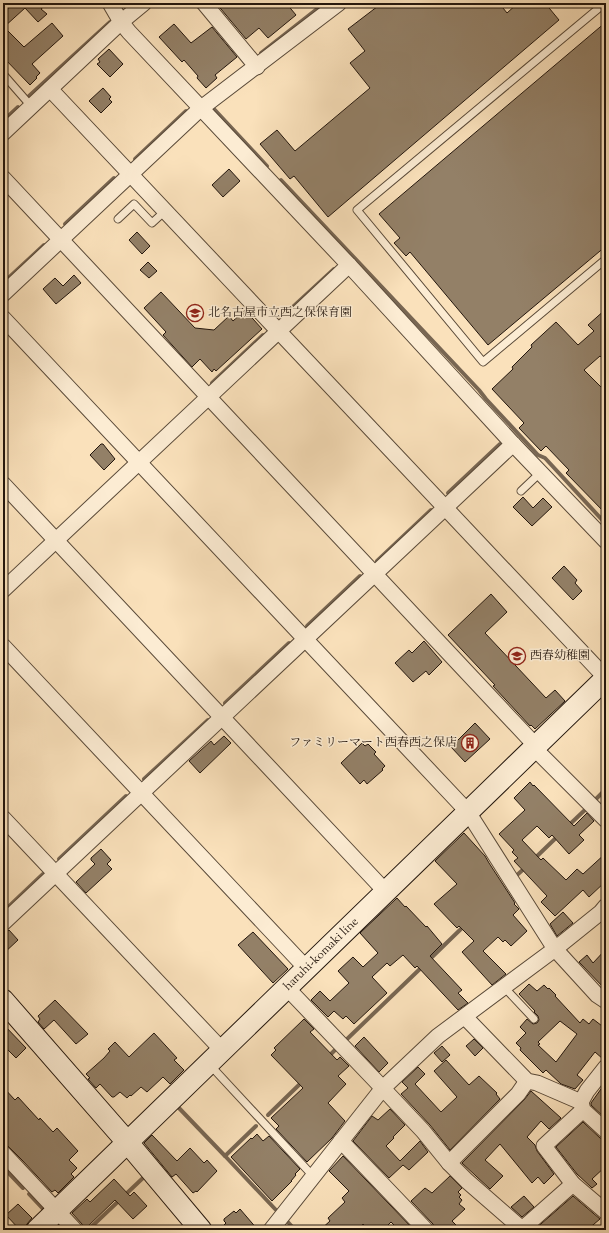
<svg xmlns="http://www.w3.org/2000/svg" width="609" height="1233" viewBox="0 0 609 1233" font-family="'Sorts Mill Goudy','Noto Serif JP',serif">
<rect width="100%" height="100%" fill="#fae1bb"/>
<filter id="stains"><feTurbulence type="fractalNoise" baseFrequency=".005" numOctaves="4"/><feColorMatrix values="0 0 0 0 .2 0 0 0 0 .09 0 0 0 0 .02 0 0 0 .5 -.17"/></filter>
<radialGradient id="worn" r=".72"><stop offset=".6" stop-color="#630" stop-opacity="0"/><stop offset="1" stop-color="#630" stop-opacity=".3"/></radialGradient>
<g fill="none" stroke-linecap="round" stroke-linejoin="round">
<g stroke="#786652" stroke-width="4">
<polyline points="261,53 322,5"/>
<polyline points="29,96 110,22"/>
<polyline points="214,109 267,166"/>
<polyline points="3,121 18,107"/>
<polyline points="135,159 186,111"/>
<polyline points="281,180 479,390 486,399 538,455 545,458 606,524"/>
<polyline points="65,224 114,178"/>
<polyline points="3,283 44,245"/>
<polyline points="283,316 334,269"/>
<polyline points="212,383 263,335"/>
<polyline points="448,493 500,444"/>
<polyline points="377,561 431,510"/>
<polyline points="307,626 360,576"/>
<polyline points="225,703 289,643"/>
<polyline points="144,779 208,720"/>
<polyline points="596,799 606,789"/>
<polyline points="568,826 587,808"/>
<polyline points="59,859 126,796"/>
<polyline points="533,860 559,835"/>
<polyline points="517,875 526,867"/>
<polyline points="3,912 43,874"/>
<polyline points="429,960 464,926"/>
<polyline points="345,1041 423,966"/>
<polyline points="328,1057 337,1048"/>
<polyline points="178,1107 225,1156 256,1126"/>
<polyline points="268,1115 303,1081"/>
<polyline points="225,1156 276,1210"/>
<polyline points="3,1167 23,1188"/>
<polyline points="29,1194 45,1211"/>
<polyline points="287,1221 295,1230"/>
<polyline points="58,1225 63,1230"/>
<polyline points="88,1230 144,1177"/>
</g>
</g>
<g fill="#938067" stroke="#23160d" fill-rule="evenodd">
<polygon points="14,3 48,3 41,9 47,14 38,22 25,8 4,27 24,47 52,23 63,36 32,64 40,73 36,77 37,78 30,85 3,57 3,13"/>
<polygon points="216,3 286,3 296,15 268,38 259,28 246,39"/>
<polygon points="382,3 499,3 507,13 518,3 545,3 559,20 328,217 294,176 290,179 260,144 277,130 295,151 370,88 350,63 365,51 348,29"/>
<polygon points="606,22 606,246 488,345 410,252 406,256 394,243 400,238 379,214"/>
<polygon points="174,24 191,43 212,27 237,57 215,75 217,78 206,88 197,78 198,76 184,60 182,62 159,37"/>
<polygon points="109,49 123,64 110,77 97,64 100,62 98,59"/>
<polygon points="103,88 111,97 109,99 112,102 101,113 89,101"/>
<polygon points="229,169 240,181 223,197 212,185"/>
<polygon points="137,232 150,246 142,254 129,240"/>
<polygon points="148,262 157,271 149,278 140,270"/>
<polygon points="74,275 81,283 56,304 43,289 55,278 63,286"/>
<polygon points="161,292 195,328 214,330 229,316 233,321 245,310 262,329 216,371 214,369 212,372 200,359 192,367 163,335 166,332 144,308"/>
<polygon points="606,309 606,362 600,356 584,370 606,392 606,514 566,473 569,470 546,446 541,451 519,428 524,423 492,389 513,369 512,367 532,347 531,345 556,322 578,345 594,331 588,325"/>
<polygon points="101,444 103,444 115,459 104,470 90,455"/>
<polygon points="523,497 533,508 543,498 552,507 532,526 513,507"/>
<polygon points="564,566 577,580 575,583 582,591 573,600 552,578"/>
<polygon points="491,594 507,612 485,633 546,698 555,690 565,701 535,729 531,725 530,726 493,686 495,685 448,635"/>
<polygon points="424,641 442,662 429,675 426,671 413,682 395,663 409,650 412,653"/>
<polygon points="475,723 490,739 465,762 451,747"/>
<polygon points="224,736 231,743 200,773 189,761 211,741 214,745"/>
<polygon points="362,743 365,746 368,744 376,752 374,754 385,766 382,769 383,770 367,784 364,780 360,784 341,763"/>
<polygon points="530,782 533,786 534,785 574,826 587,813 594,821 579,835 584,840 569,854 552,835 549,838 537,826 522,840 541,860 543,858 566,880 577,869 583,874 606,853 606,881 589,897 583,890 555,916 541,902 547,896 514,861 518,858 512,852 514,850 499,834 525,810 514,798"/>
<polygon points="464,833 485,856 489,863 515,903 514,904 519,909 513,915 527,931 511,946 505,940 503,942 498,937 483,951 506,974 492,985 462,952 474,941 459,926 457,928 434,904 457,884 435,861"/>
<polygon points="101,849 111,860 107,864 112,869 86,893 76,882 95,864 91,860 91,858"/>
<polygon points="397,898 405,907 406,906 426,927 427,926 442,944 430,956 462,990 458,993 468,1003 458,1010 417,966 415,968 403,955 390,966 387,963 372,977 387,993 354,1024 346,1016 343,1019 334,1011 328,1017 311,1000 320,991 330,1001 349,983 338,971 353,957 363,967 378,953 360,933"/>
<polygon points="563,912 573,923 557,936 550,924"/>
<polygon points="9,930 18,940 3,954 3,936"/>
<polygon points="253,932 288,969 273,983 238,945"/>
<polygon points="606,949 606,990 579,962 587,955 593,963"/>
<path d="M529,984L537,991L544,985L548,989L549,988L556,995L555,996L580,1023L583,1019L589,1024L593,1019L606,1029V1058L603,1059L595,1052L577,1075L583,1080L575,1089L561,1084L546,1070L543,1073L520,1050L521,1048L516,1043L526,1033L520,1027L527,1019L533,1024L537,1023L539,1020L538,1016L534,1012L535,1011L519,994ZM560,1021L577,1034L556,1062L538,1045L540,1044L538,1042Z"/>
<polygon points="55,1000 88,1034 76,1044 54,1020 44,1029 38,1022 40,1019 38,1016"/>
<polygon points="304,1019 314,1029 310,1032 337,1060 340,1057 349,1066 338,1076 346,1084 328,1103 345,1121 332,1138 307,1162 276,1129 279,1126 271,1118 303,1088 271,1055 276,1050 274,1048"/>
<polygon points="3,1024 26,1048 16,1058 3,1045"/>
<polygon points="154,1033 177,1058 174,1060 184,1070 170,1084 163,1077 147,1092 141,1087 131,1096 130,1095 127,1098 120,1092 114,1097 112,1097 100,1084 96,1088 88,1079 90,1078 86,1074 104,1058 110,1051 108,1049 115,1042 129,1057"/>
<polygon points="364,1037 388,1063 379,1072 355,1046"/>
<polygon points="474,1039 483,1048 475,1056 466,1046"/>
<polygon points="442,1046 450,1055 442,1062 434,1053"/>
<polygon points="446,1060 469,1085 479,1076 497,1093 496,1094 500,1099 450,1150 430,1125 401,1094 408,1088 402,1082 418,1067 425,1074 415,1084 441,1112 457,1097 434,1071"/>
<polygon points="606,1082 606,1119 591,1105 591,1103"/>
<polygon points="3,1087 15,1100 18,1097 39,1120 40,1118 53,1132 57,1128 78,1151 69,1160 77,1168 71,1174 74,1177 58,1193 55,1190 52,1192 22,1160 3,1141"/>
<polygon points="531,1091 561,1118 549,1129 541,1121 527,1137 535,1145 537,1151 554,1174 544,1184 538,1177 532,1183 500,1144 485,1160 503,1176 490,1189 462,1163 524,1100"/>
<polygon points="390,1109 405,1125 393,1137 394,1138 386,1146 400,1161 420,1141 428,1152 409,1170 403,1165 389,1178 353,1141 372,1116 378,1120"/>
<polygon points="583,1122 600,1138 606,1140 606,1166 592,1179 597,1184 592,1188 577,1174 556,1147"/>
<polygon points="257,1134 263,1141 269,1136 300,1169 295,1174 296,1175 291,1181 292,1181 272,1201 231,1157 251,1138 252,1139"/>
<polygon points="152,1135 177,1161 190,1148 204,1163 207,1160 217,1171 197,1192 196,1191 193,1193 176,1174 172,1177 144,1143"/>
<polygon points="343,1156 414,1230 399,1230 391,1222 383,1230 369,1230 363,1224 358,1230 320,1230 330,1221 328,1218 345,1202 342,1198 349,1191 329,1171"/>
<polygon points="450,1176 462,1188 458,1192 461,1195 459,1197 462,1200 459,1204 465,1209 452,1221 461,1230 435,1230 433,1224 411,1201 425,1188 432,1193"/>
<polygon points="114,1179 130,1196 134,1192 147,1206 133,1219 115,1200 84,1230 82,1224 72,1213 87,1199 90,1202"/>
<polygon points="524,1196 534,1207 522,1217 511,1207"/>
<polygon points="573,1196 600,1219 587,1230 534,1230"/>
<polygon points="18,1204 32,1218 22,1230 20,1230 6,1215"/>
<polygon points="240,1209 258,1230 219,1230 226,1223 224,1221 224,1219 234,1211 236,1213"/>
</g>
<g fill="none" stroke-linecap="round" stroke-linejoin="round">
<g stroke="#594938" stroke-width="9">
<g id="lane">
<polyline points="605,3 357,210 483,362 606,259"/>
<polyline points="3,74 31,106"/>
<polyline points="118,219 134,204 152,223 165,211"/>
<polyline points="521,491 541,472"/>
<polyline points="504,987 534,1019"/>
<polyline points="210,1065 313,1176"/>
</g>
</g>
<g stroke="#594938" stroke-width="17">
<g id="street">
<polyline points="110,3 121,22 129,32 349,265 513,444 606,541"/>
<polyline points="204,3 257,67"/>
<polyline points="50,89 606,678"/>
<polyline points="3,133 121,22 144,3"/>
<polyline points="3,178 536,746"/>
<polyline points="3,294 200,109 339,3"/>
<polyline points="3,318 468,812 555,949 597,995 606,1001"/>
<polyline points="3,484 386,892"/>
<polyline points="3,590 349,265"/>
<polyline points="3,646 307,969"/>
<polyline points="534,748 606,820"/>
<polyline points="3,818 223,1051"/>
<polyline points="3,923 513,444"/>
<polyline points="287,988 374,1079 423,1131 449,1163 467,1181 522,1229 573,1184"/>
<polyline points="465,1017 527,1081 537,1083 581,1102"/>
<polyline points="606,1067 587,1091 581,1102 583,1110 606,1131"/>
<polyline points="583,1110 544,1146 573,1184 606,1212"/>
<polyline points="341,1141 426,1230"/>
<polyline points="3,1153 75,1230"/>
<polyline points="449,1163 518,1094 527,1081"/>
<polyline points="271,1230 383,1088 438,1036 555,949 601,912 606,906"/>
</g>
</g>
<g stroke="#23160d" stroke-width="23">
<g id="secondary">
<polyline points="3,1000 128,1143 201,1230"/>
<path id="s1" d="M37,1230L606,678"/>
</g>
</g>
<use href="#lane" stroke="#fcecd3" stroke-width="7"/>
<use href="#street" stroke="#fcecd3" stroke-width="15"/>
<use href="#secondary" stroke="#fcecd3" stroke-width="21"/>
</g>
<defs>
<g id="school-ring" transform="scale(0.9)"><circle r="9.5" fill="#fcecd3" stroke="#8f2418" stroke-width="1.5"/><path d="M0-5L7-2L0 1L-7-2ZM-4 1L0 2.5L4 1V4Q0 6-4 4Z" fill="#8f2418"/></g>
<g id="building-ring" transform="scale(0.9)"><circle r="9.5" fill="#fcecd3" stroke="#8f2418" stroke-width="1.5"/><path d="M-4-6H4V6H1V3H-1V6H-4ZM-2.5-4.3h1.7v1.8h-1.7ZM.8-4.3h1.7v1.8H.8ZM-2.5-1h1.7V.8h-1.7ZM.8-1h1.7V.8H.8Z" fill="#8f2418"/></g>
</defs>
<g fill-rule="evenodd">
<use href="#school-ring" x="195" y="313"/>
<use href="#school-ring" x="517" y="656"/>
<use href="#building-ring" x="470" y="743"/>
</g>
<g text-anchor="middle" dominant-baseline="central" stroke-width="3" stroke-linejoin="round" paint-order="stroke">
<g font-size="12" fill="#23160d" stroke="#fcecd3" text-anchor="start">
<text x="208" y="313">北名古屋市立西之保保育園</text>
<text x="530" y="656">西春幼稚園</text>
<text x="457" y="743" text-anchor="end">ファミリーマート西春西之保店</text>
</g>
<g font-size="12" fill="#23160d" stroke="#fcecd3">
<text stroke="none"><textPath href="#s1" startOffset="396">haruhi-komaki line</textPath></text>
</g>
</g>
<rect width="609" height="1233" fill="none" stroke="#fae1bb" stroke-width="16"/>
<rect x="4" y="4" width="601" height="1225" fill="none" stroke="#23160d" stroke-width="2"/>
<rect x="8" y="8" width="593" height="1217" fill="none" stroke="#23160d"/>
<rect width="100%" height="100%" filter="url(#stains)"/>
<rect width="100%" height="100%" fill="url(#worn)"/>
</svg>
